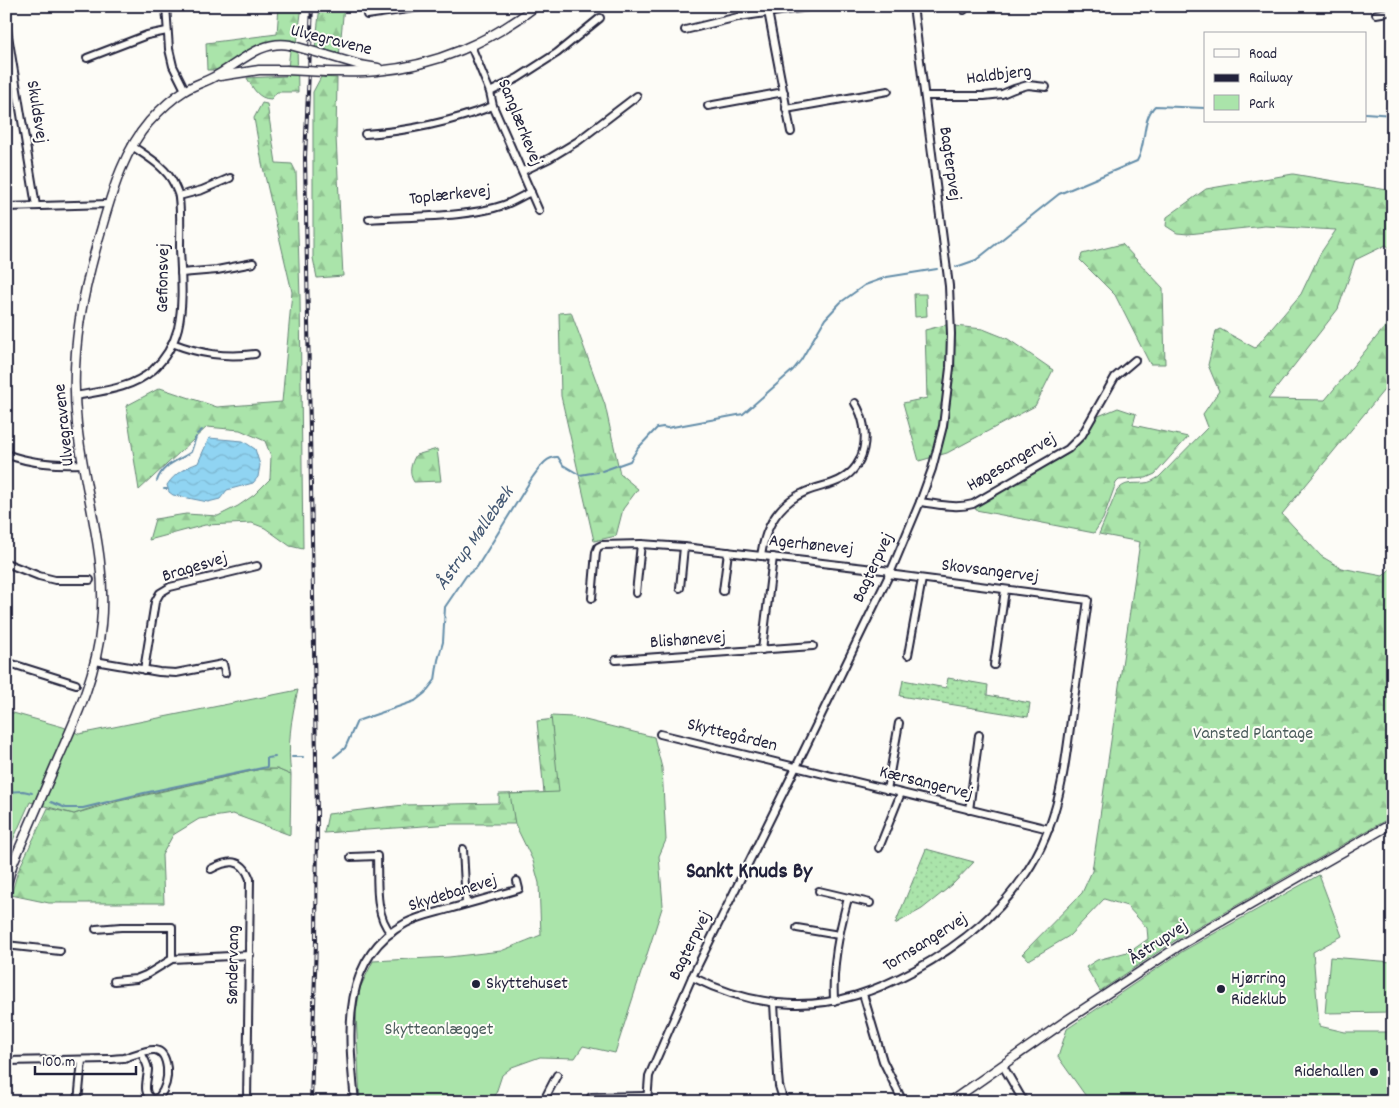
<svg xmlns="http://www.w3.org/2000/svg" width="1399" height="1108" viewBox="0 0 1399 1108" font-family="Dekko,sans-serif">
<defs>
<pattern id="grass-dots" width="8" height="8" patternUnits="userSpaceOnUse" patternTransform="scale(1.25)"><rect width="8" height="8" fill="#aae4aa"/><path d="M2 2h.1M6 6h.1" fill="none" stroke="#92c393" stroke-width="1.8" stroke-linecap="round"/></pattern>
<pattern id="forest-firs" width="22" height="20" patternUnits="userSpaceOnUse" patternTransform="scale(1.25)"><rect width="22" height="20" fill="#aae4aa"/><path d="M5 1l3.5 6h-7zM16 11l3.5 6h-7z" fill="#92c393"/></pattern>
<pattern id="water-waves" width="16" height="10" patternUnits="userSpaceOnUse" patternTransform="scale(1.25)"><rect width="16" height="10" fill="#90d4f2"/><path d="M0 5q4-4 8 0t8 0" fill="none" stroke="#7cb6d0"/></pattern>
</defs>
<rect width="100%" height="100%" fill="#fdfcf7"/>
<filter id="ink" filterUnits="userSpaceOnUse"><feTurbulence type="fractalNoise" baseFrequency=".02" numOctaves="2"/><feDisplacementMap in="SourceGraphic" scale="10" xChannelSelector="R" yChannelSelector="G"/><feConvolveMatrix kernelMatrix="1 2 1 2 8 2 1 2 1" color-interpolation-filters="sRGB"/></filter>
<g filter="url(#ink)">
<g fill="url(#grass-dots)" stroke="#668372">
<polygon points="948,678 988,685 987,695 1030,703 1028,717 900,696 903,680 946,688"/>
<polygon points="926,849 974,862 952,885 922,909 895,924"/>
</g>
<g fill="url(#forest-firs)" stroke="#668372">
<path d="M279,6H302L297,43L298,92H277L271,99C258,99 253,88 247,78L287,76L291,42L279,41L220,70H207L206,43L277,34Z"/>
<polygon points="320,6 344,6 339,57 315,49"/>
<polygon points="321,77 337,78 336,137 343,276 317,278 313,258 313,92"/>
<polygon points="262,103 267,104 276,163 292,164 296,172 300,297 303,549 290,546 265,528 252,523 205,525 149,540 155,519 186,514 218,516 238,506 254,495 270,479 271,456 265,441 240,430 207,427 139,490 126,406 160,388 217,407 282,402 292,292 262,163 254,118"/>
<path d="M1293,174L1393,191V250L1386,245L1355,260L1338,309L1268,399L1325,400L1393,317V379L1282,514L1321,556L1341,568L1383,576L1393,566V816L1176,940L1100,991L1086,967L1097,960L1131,951L1148,939L1147,928L1127,906L1104,899L1069,936L1029,960L1022,954L1082,893L1092,871L1140,542L1099,534L1117,491C1125,481 1132,484 1144,483C1150,483 1154,480 1159,477L1208,427L1203,414L1219,391L1208,365L1216,331L1220,329L1255,348L1301,294L1320,254L1336,230L1265,226L1188,234L1177,233L1166,226L1167,217L1206,189Z"/>
<polygon points="1122,244 1163,288 1165,364 1150,364 1115,295 1080,260 1082,254"/>
<polygon points="571,312 605,405 620,474 638,489 623,509 616,536 594,541 561,396 559,313"/>
<polygon points="945,325 983,329 1008,339 1053,370 1035,406 947,453 919,461 903,403 927,398 925,330"/>
<polygon points="1118,408 1136,414 1133,425 1188,437 1155,474 1146,478 1119,480 1116,483 1103,519 1094,533 976,510 975,506 1068,454 1081,441 1096,417"/>
<path d="M437,449L441,481L414,482C408,473 411,463 416,455Z"/>
<polygon points="555,719 583,824 452,824 324,833 328,814 404,805 499,803 499,794 544,793 537,721"/>
<polygon points="261,769 277,769 291,775 290,835 233,814 199,819 173,835 162,855 164,903 49,903 11,895 18,871 48,808 74,814 115,802"/>
</g>
<g fill="#aae4aa" stroke="#668372">
<polygon points="914,294 926,294 927,316 915,317"/>
<path d="M298,690C291,718 287,746 291,775L277,769H261L106,803L74,814L30,802L13,840L6,860V711L63,727L79,734Z"/>
<polygon points="551,716 573,717 654,737 662,768 666,840 659,856 663,905 615,1053 583,1046 575,1058 540,1057 512,1067 502,1075 493,1102 360,1102 356,1013 360,988 373,961 449,957 501,951 541,935 539,883 533,861 515,824 510,794 559,792"/>
<polygon points="1319,875 1342,936 1313,952 1319,1026 1345,1032 1393,1032 1393,1102 1090,1102 1058,1057 1067,1029 1183,951"/>
<polygon points="1330,957 1393,962 1393,1012 1325,1013"/>
</g>
<path fill="url(#water-waves)" stroke="#648da9" d="M209,438L243,441L255,449L260,465L258,477L253,483L227,490L220,499L208,502L173,495L169,492L167,485C175,473 185,468 198,463Z"/>
<g fill="none" stroke-linecap="round" stroke-linejoin="round">
<g stroke="#648da9" stroke-width="2">
<polyline points="1365,113 1393,115"/>
<path d="M956,267L976,260L1059,194L1137,161C1147,144 1141,120 1155,106L1205,108"/>
<polyline points="197,434 202,430"/>
<polyline points="602,471 630,461 638,448 657,428 663,427 667,428 743,414 793,370 801,360 825,319 841,302 865,285 887,277 937,269"/>
<path d="M157,481C162,464 179,461 191,452L196,437"/>
<polyline points="164,489 167,489"/>
<polyline points="292,757 303,757"/>
<path d="M334,757L345,748L357,721L415,701L425,693L435,680L438,660L443,642L445,607L466,576L477,567L532,478C539,469 546,456 558,457L563,465L580,475L597,472"/>
<polyline points="6,792 23,791 32,793"/>
<polyline points="51,802 66,808 83,808 144,793 267,767 267,758 275,757"/>
</g>
<g stroke="#22223b" stroke-width="10">
<g id="minor">
<polyline points="166,6 169,49 173,66 185,90"/>
<polyline points="767,6 791,132"/>
<polyline points="964,10 966,6"/>
<polyline points="1376,14 1393,11"/>
<polyline points="367,15 428,6"/>
<polyline points="6,23 36,206"/>
<polyline points="685,30 738,17 816,6"/>
<polyline points="471,46 490,92 493,106 539,211"/>
<polyline points="87,58 147,35 167,31"/>
<polyline points="490,92 518,78 557,53 600,18"/>
<polyline points="925,96 984,96 1002,94 1014,89 1028,85 1046,87"/>
<polyline points="708,106 784,92"/>
<polyline points="786,109 888,91"/>
<path d="M365,134C410,131 451,122 493,106"/>
<polyline points="523,171 550,158 578,141 637,96"/>
<polyline points="179,196 202,190 230,178"/>
<polyline points="6,207 109,204"/>
<path d="M369,219C409,216 467,218 504,205C513,202 522,196 531,192"/>
<polyline points="181,273 217,270 253,263"/>
<path d="M172,343C200,354 225,358 255,354"/>
<path d="M75,396C102,391 131,389 153,370C165,359 174,343 178,328C184,302 181,274 180,248C180,232 181,215 179,198C179,194 176,189 174,184C166,167 148,157 132,146"/>
<path d="M6,454C31,464 57,465 83,464"/>
<path d="M920,502C938,504 955,509 973,504L1068,449L1082,435L1115,377L1135,360"/>
<path d="M761,556C764,534 772,514 791,500C804,490 818,488 833,483C868,471 872,430 855,403"/>
<polyline points="6,563 39,576 55,580 90,580"/>
<polyline points="680,588 684,547"/>
<polyline points="723,591 728,552"/>
<polyline points="636,593 641,544"/>
<polyline points="592,598 596,552 598,547 602,545 641,544 684,547 891,571"/>
<polyline points="762,650 773,557"/>
<polyline points="908,655 922,579"/>
<polyline points="616,660 813,646"/>
<polyline points="95,661 159,672 176,673 223,664 225,673"/>
<polyline points="6,662 76,684"/>
<polyline points="994,665 1005,590"/>
<polyline points="144,670 155,602 160,593 170,587 257,566"/>
<polyline points="660,734 1049,829"/>
<polyline points="887,790 899,723"/>
<polyline points="969,810 979,735"/>
<polyline points="879,848 901,793"/>
<polyline points="463,849 466,904"/>
<path d="M351,857L377,856C378,879 374,915 391,933"/>
<path d="M211,869C228,860 242,857 250,879L247,1102"/>
<polyline points="819,891 870,903"/>
<polyline points="797,928 839,935"/>
<polyline points="96,929 121,927 172,927 172,959"/>
<polyline points="6,945 60,951"/>
<path d="M692,977C724,993 756,1003 793,1004C838,1005 876,991 915,970C975,937 1025,893 1049,828C1062,793 1066,757 1071,720C1077,680 1082,640 1088,600L888,574"/>
<polyline points="114,981 136,979 146,975 172,959 250,955"/>
<polyline points="863,994 883,1061 903,1102"/>
<path d="M834,1001C832,965 839,932 848,898"/>
<polyline points="774,1003 778,1075 779,1086 784,1102"/>
<path d="M6,1061L108,1059C114,1059 119,1058 124,1058C132,1056 147,1049 155,1050C163,1051 166,1060 167,1068C168,1079 166,1088 159,1097L153,1099C141,1094 148,1079 148,1069C147,1063 144,1058 141,1053"/>
<polyline points="1003,1066 1024,1102"/>
<polyline points="591,1097 647,1096"/>
<polyline points="78,1102 82,1060"/>
<path d="M355,1102C349,1038 338,959 406,923C419,916 435,913 449,909C473,902 496,896 519,889L517,881"/>
<polyline points="543,1102 557,1075"/>
<polyline points="647,1102 649,1076 692,977 796,767 891,571 920,502 932,469 943,426 950,368 951,334 949,286 913,6"/>
</g>
</g>
<g stroke="#22223b" stroke-width="11">
<g id="tertiary">
<polyline points="326,55 360,65 378,68"/>
<path d="M326,72C343,72 360,73 377,71C434,66 491,42 536,6"/>
<polyline points="220,76 259,70 286,70"/>
<path d="M6,887L13,863C28,829 43,794 58,759C77,716 97,673 101,625C108,556 84,492 77,424C69,351 83,290 104,220C114,186 125,150 149,122C159,111 171,99 184,91C192,86 201,83 210,79C236,67 259,39 290,45"/>
<polyline points="950,1102 1067,1020 1182,944 1393,823"/>
</g>
</g>
<use href="#minor" stroke="#fdfcf7" stroke-width="6"/>
<use href="#tertiary" stroke="#fdfcf7" stroke-width="8"/>
<g stroke="#22223b" stroke-width="4">
<polyline id="rail" points="311,1102 316,941 317,813 305,157 312,6"/>
</g>
<use href="#rail" stroke="#fdfcf7" stroke-width="2" stroke-dasharray="5.5" stroke-linecap="butt"/>
<g stroke="#22223b" stroke-width="11" stroke-linecap="butt">
<g id="tertiary-bridge">
<polyline points="290,45 326,55"/>
<polyline points="286,70 326,72"/>
</g>
</g>
<use href="#tertiary-bridge" stroke="#fdfcf7" stroke-width="8"/>
</g>
</g>
<g fill="#22223b" stroke="#fdfcf7" stroke-width="2">
<circle cx="476" cy="984" r="5"/>
<circle cx="1221" cy="989" r="5"/>
<circle cx="1374" cy="1072" r="5"/>
</g>
<g text-anchor="middle" dominant-baseline="central" stroke-width="4" stroke-linejoin="round" paint-order="stroke">
<g font-size="18" fill="#22223b" stroke="#fdfcf7">
<text transform="translate(331 41) rotate(14)">Ulvegravene</text>
<text transform="translate(999 76) rotate(-7)">Haldbjerg</text>
<text transform="translate(36 112) rotate(81)">Skuldsvej</text>
<text transform="translate(519 123) rotate(68)">Sanglærkevej</text>
<text transform="translate(949 164) rotate(82)">Bagterpvej</text>
<text transform="translate(450 196) rotate(-6)">Toplærkevej</text>
<text transform="translate(164 278) rotate(-89)">Gefionsvej</text>
<text transform="translate(65 425) rotate(-96)">Ulvegravene</text>
<text transform="translate(1012 463) rotate(-30)">Høgesangervej</text>
<text transform="translate(811 546) rotate(6)">Agerhønevej</text>
<text transform="translate(195 568) rotate(-17)">Bragesvej</text>
<text transform="translate(874 568) rotate(-65)">Bagterpvej</text>
<text transform="translate(990 572) rotate(7)">Skovsangervej</text>
<text transform="translate(688 641) rotate(-4)">Blishønevej</text>
<text transform="translate(732 736) rotate(14)">Skyttegården</text>
<text transform="translate(926 784) rotate(14)">Kærsangervej</text>
<text transform="translate(453 894) rotate(-17)">Skydebanevej</text>
<text transform="translate(926 943) rotate(-32)">Tornsangervej</text>
<text transform="translate(1159 943) rotate(-33)">Åstrupvej</text>
<text transform="translate(691 946) rotate(-64)">Bagterpvej</text>
<text transform="translate(234 965) rotate(-89)">Søndervang</text>
</g>
<g font-size="18" fill="#4b5c5c" stroke="#fdfcf7">
<text x="1253" y="734">Vansted Plantage</text>
<text x="439" y="1030">Skytteanlægget</text>
</g>
<g font-size="18" fill="#22223b" stroke="#fdfcf7" text-anchor="start">
<text x="1231" y="979">Hjørring<tspan x="1231" dy="21">Rideklub</tspan></text>
<text x="486" y="984">Skyttehuset</text>
<text x="1364" y="1072" text-anchor="end">Ridehallen</text>
</g>
<g font-size="19" font-style="italic" fill="#435772" stroke="#fdfcf7">
<text transform="translate(476 539) rotate(-55)">Åstrup Møllebæk</text>
</g>
<g font-size="22" font-weight="bold" fill="#22223b" stroke="#fdfcf7">
<text x="749" y="872">Sankt Knuds By</text>
</g>
</g>
<rect width="1399" height="1108" fill="none" stroke="#fdfcf7" stroke-width="25"/>
<rect x="12" y="12" width="1374" height="1083" fill="none" stroke="#22223b" stroke-width="2" filter="url(#ink)"/>
<rect x="1204" y="32" width="162" height="90" fill="#fdfcf7" stroke="#a5a5ac"/>
<rect x="1214" y="49" width="25" height="8" fill="#fdfcf7" stroke="#a5a5ac"/>
<text x="1249" y="58" font-size="15" fill="#22223b">Road</text>
<rect x="1214" y="74" width="25" height="8" fill="#22223b" stroke="#a5a5ac"/>
<text x="1249" y="82" font-size="15" fill="#22223b">Railway</text>
<rect x="1214" y="95" width="25" height="15" fill="#aae4aa" stroke="#a5a5ac"/>
<text x="1249" y="108" font-size="15" fill="#22223b">Park</text>
<path d="M35 1066v8h101v-8" fill="none" stroke="#22223b" stroke-width="2.5"/>
<text x="42" y="1066" font-size="15" fill="#22223b" stroke="#fdfcf7" stroke-width="4" paint-order="stroke">100 m</text>
</svg>
